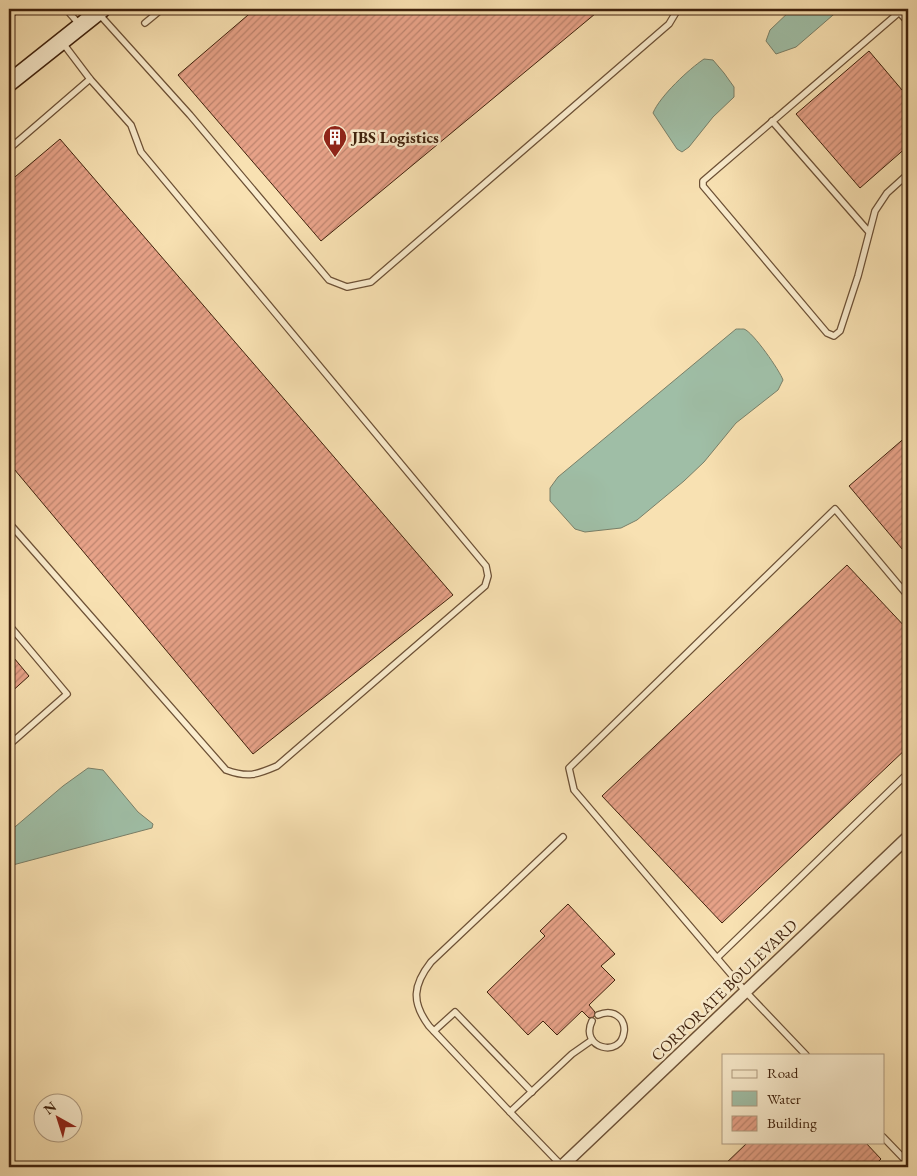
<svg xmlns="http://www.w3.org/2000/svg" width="917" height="1176" viewBox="0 0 917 1176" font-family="'EB Garamond',serif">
<defs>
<pattern id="building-hatch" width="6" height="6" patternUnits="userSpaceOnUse" patternTransform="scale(1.25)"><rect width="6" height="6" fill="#e7a288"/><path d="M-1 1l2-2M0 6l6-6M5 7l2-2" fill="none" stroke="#bd846e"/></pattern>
</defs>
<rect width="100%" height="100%" fill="#f8e1b2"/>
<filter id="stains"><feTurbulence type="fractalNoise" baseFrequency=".004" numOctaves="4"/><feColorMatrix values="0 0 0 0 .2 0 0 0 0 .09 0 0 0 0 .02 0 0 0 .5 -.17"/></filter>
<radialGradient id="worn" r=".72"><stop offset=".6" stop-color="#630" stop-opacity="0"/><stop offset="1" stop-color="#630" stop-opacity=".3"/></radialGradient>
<g fill="#9fbea6" stroke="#797f68">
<polygon points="792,9 840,9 796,47 776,54 766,41 770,30"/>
<path d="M704,59L713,60L724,73L734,87V97L713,117L689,147L682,152L677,149L653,113C660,96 689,69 704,59Z"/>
<path d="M736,329C737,329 744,329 744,329C753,332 780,371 783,380L778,390L736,423L704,462L684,481L637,520L621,528L585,532L575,529L550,501V488L558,477Z"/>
<polygon points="88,768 103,770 138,812 153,824 152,828 9,866 9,832 63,786"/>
</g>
<g fill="url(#building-hatch)" stroke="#3f210c">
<polygon points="255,9 601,9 321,241 178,75"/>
<polygon points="869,51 908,97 908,146 860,188 796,114"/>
<polygon points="60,139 453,595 253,754 9,463 9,182"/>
<polygon points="908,435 908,556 849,486"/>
<polygon points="847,565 908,630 908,747 722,923 602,796"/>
<polygon points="9,652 29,676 9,694"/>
<polygon points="568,904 615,954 601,966 615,980 589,1005 595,1012 594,1017 589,1018 582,1011 557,1035 543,1021 528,1035 487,992 545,936 540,931"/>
<polygon points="748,1142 865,1142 881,1159 873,1167 722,1167"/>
</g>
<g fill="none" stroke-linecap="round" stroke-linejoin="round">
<g stroke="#6d5136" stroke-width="8">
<g id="lane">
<polyline points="66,9 79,24"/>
<polyline points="903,9 703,181 703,186 827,333 834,336 840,331 858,276 875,211 887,193 908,174"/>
<polyline points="899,12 908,22"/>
<polyline points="99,14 190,115 329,280 347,287 371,282 669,24 678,9"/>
<polyline points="9,16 17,9"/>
<polyline points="145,23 162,9"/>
<polyline points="772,121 869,232"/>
<polyline points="9,149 90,79"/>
<path d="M9,523L226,770C248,778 256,775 277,766L485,586L488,576L486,566L141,152L131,125L90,79L62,42"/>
<polyline points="9,625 67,694 9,745"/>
<polyline points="717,958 908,773"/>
<path d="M592,1021C579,1048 621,1059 624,1032C625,1027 623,1021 620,1018C613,1011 605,1012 598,1015"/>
<polyline points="434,1031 455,1012 532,1092"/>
<polyline points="806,1055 746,992 574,790 569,768 835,509 908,596"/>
<path d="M510,1112L429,1026C411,1002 413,985 431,962L563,837"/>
<polyline points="883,1137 908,1163"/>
<polyline points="562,1166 510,1112 572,1054 592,1040"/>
</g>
</g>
<g stroke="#6d5136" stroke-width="14">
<polyline id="street" points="561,1167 908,837"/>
</g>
<g stroke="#3f210c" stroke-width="19">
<polyline id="secondary" points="9,83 102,9"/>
</g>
<use href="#lane" stroke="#faeccd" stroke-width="5.5"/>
<use href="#street" stroke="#faeccd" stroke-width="11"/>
<use href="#secondary" stroke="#faeccd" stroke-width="16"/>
</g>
<defs>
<g id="building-pin" transform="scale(1.25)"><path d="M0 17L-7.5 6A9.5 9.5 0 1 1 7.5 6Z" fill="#8f2418" stroke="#faeccd"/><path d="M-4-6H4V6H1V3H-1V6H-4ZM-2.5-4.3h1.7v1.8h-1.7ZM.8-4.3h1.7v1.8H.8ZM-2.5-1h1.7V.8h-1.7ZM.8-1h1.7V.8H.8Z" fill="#fff"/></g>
</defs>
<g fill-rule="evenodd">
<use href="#building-pin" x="335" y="137"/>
</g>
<g text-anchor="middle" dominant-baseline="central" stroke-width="5" stroke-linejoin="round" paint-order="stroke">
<g font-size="16" font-weight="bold" fill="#3f210c" stroke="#faeccd" text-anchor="start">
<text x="352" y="137">JBS Logistics</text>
</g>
<g font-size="16" fill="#3f210c" stroke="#faeccd">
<text transform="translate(724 990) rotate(-44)">CORPORATE BOULEVARD</text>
</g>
</g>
<rect width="917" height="1176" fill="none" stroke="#f8e1b2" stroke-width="30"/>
<rect x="10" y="10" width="897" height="1156" fill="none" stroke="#3f210c" stroke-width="2.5"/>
<rect x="15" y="15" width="887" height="1146" fill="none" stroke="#3f210c"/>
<rect x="722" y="1054" width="162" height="90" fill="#faeccd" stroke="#af9b80"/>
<rect x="732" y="1070" width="25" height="8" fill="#faeccd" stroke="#af9b80"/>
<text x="767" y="1078" font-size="15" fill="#3f210c">Road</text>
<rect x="732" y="1091" width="25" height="15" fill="#9fbea6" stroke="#af9b80"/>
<text x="767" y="1104" font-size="15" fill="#3f210c">Water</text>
<rect x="732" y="1116" width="25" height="15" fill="url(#building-hatch)" stroke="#af9b80"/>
<text x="767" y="1128" font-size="15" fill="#3f210c">Building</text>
<g transform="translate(58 1118) rotate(321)"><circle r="24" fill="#faeccd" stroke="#af9b80"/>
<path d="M0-4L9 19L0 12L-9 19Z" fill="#8f2418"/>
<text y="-8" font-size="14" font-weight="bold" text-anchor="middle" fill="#3f210c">N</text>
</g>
<rect width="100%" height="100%" filter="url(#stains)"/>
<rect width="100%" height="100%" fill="url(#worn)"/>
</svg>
